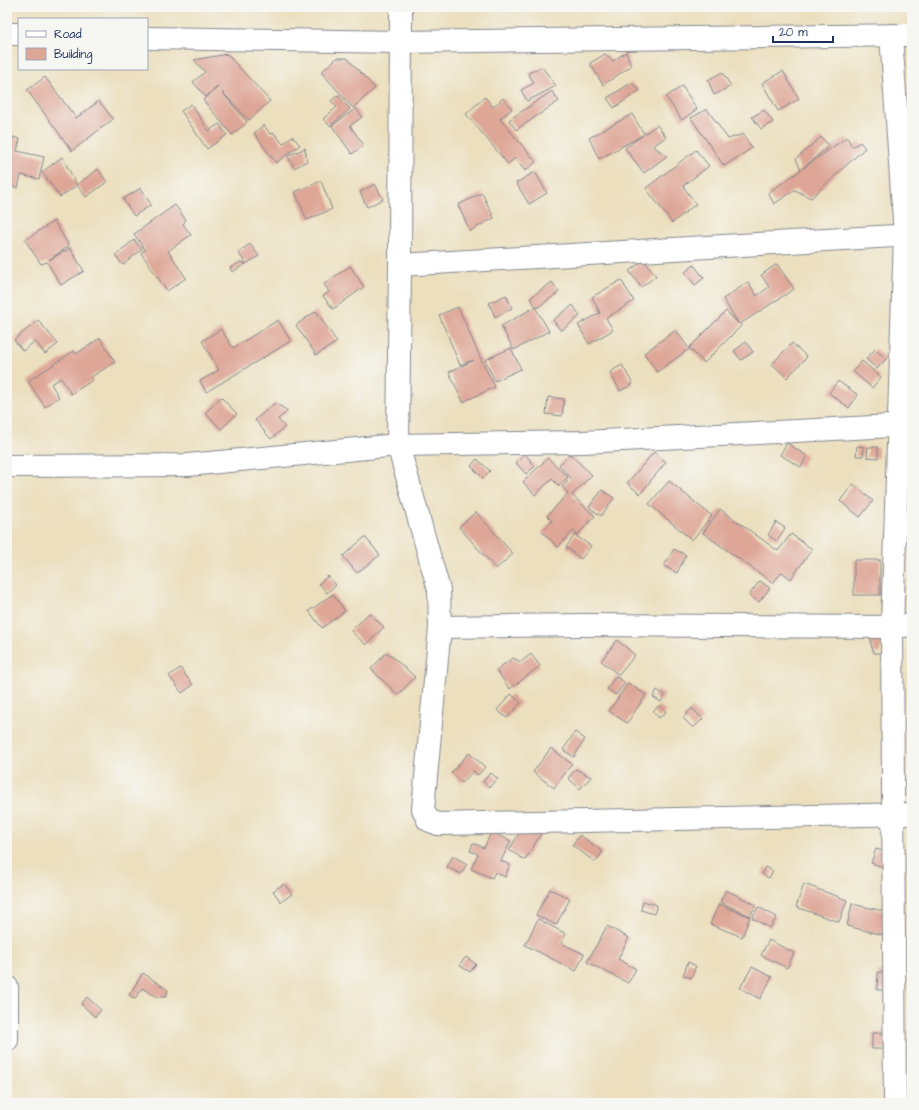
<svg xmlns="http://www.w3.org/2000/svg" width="919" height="1110" viewBox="0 0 919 1110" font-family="'Architects Daughter',sans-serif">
<rect width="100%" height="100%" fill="#f6f6f2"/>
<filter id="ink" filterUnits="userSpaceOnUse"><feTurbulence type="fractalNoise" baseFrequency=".025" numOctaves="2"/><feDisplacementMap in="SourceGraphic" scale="8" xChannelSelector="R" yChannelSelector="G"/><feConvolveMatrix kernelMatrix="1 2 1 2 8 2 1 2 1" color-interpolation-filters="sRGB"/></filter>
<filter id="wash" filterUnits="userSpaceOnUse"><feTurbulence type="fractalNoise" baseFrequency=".012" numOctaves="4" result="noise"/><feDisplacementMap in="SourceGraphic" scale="16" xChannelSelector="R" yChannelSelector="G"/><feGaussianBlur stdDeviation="0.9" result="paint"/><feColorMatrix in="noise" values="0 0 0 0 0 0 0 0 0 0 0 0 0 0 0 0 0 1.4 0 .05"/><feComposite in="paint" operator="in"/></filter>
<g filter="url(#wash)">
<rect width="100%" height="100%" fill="#ebdfbe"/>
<g id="blocks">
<g fill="#dea696">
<polygon points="626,52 631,66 603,85 590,63 605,54 613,61"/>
<polygon points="227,54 270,101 249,120 222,92 247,122 232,135 203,100 218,87 218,86 206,97 193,82 205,72 194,60"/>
<polygon points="337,58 347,58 375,88 353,108 321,72"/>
<polygon points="542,67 556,86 527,101 521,90 534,83 528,73"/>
<polygon points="783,71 799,99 778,111 762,83"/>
<polygon points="722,72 731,86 714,95 708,80"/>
<polygon points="45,77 76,118 99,101 113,119 72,151 27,90"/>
<polygon points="631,83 640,90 614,108 607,98"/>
<polygon points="682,86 697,109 682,120 666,97"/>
<polygon points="552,91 559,101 516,130 509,120"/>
<polygon points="338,95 350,109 330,126 323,119 337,107 331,101"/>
<polygon points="485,97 493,107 503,98 512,109 500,119 536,162 525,171 515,158 508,164 466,114"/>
<polygon points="191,104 209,131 219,124 227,135 207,149 181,111"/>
<polygon points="356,108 362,117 350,126 364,145 352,154 332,126"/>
<polygon points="707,109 728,139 743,134 752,148 724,166 691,118"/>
<polygon points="764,110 773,122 761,129 752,117"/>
<polygon points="632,114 644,134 657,125 666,137 653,146 667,156 644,173 625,148 643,135 599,159 589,138"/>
<polygon points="264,125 270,134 274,133 283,144 292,136 300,145 276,163 254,133"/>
<polygon points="13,137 20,139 17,151 44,157 39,179 21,175 18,188 7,185 7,162"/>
<polygon points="821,137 829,146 802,169 847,137 852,147 860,142 865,148 811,198 795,190 774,204 768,193 801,170 796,159"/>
<polygon points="305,148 307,161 294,168 288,156"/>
<polygon points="696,150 709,166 683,186 696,204 672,223 646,188"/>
<polygon points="62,157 77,185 60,197 42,172"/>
<polygon points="98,169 107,182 86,197 77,185"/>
<polygon points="535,172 547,193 529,204 516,183"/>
<polygon points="321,181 332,209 307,220 295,192"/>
<polygon points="375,184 383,199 367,207 360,192"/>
<polygon points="141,188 151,205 134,216 123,199"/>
<polygon points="482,193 494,218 470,231 458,205"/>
<polygon points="175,205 186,220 183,224 191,235 168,251 186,278 167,291 141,253 145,250 134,234"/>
<polygon points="54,221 69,246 49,260 70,248 84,271 61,285 47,262 41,264 25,240"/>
<polygon points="134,240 142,249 123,265 115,255"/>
<polygon points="250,244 259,256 246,264 238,252"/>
<polygon points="644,260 656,276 641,287 629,271"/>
<polygon points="240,262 246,264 232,272 230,268"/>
<polygon points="777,264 794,289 740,324 741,326 704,363 689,348 726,311 739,324 723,299 748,282 757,296 769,287 761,275"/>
<polygon points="694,265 704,278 695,285 685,272"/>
<polygon points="350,266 364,287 333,309 323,296 329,292 324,284"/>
<polygon points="621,280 634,301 606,318 613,330 589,344 578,325 600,313 592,297"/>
<polygon points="552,282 559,292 537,308 530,298"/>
<polygon points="506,295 512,308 495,317 489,303"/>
<polygon points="573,305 580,316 561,331 553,320"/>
<polygon points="458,307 480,357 495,387 463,402 449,372 474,360 460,365 439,315"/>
<polygon points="535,307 549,331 514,350 501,326"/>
<polygon points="316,311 337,342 316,355 296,325"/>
<polygon points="38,320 58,344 45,354 35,341 23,351 14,340"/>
<polygon points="278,320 291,341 206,392 200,381 219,370 202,341 221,329 233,348"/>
<polygon points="676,330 689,349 657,372 644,353"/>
<polygon points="100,338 115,362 91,377 93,380 71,394 61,378 51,384 59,397 45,407 28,381 74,351 76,354"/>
<polygon points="746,342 753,352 741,360 734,351"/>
<polygon points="792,343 807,357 787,378 772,364"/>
<polygon points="511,348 521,369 495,381 485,360"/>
<polygon points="875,349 886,359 877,369 866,359"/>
<polygon points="862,361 881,377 872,388 853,371"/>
<polygon points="622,365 633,384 620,391 610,372"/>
<polygon points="838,381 858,395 849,408 829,393"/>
<polygon points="221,397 237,414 221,429 205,413"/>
<polygon points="548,397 564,399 562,416 546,414"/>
<polygon points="275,403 288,411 278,419 285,427 271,439 255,420"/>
<polygon points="787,443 807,456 801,467 780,455"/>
<polygon points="857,446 864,447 863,456 856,456"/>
<polygon points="868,447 878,447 878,458 867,457"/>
<polygon points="654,452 666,462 640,494 627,483"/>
<polygon points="525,454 535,466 526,474 516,463"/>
<polygon points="570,454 592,475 572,495 595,516 577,535 573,531 558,547 542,532 552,521 547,516 568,493 562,487 571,478 559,465"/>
<polygon points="548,458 568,477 559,486 552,479 535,495 523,482"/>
<polygon points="477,459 490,471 483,478 471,466"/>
<polygon points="669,481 712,516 692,540 649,504"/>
<polygon points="853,484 873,501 860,517 840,501"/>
<polygon points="602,490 614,498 601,516 589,507"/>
<polygon points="720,509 778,551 791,534 812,549 791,579 782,572 773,583 703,533"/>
<polygon points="476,512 513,554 496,569 459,527"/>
<polygon points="776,522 785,528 777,541 768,535"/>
<polygon points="575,535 591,546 581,559 566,547"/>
<polygon points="365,537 380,555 357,573 343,556"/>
<polygon points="674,549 686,555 677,573 664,566"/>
<rect x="854" y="560" width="26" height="35"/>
<polygon points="328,576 336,585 327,593 319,583"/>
<polygon points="760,581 770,588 759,602 749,595"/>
<polygon points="333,594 345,611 322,628 309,611"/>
<polygon points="369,613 384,627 366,645 351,631"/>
<polygon points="871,632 882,632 881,653 874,653 871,645"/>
<polygon points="617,640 635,655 619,675 601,661"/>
<polygon points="387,652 415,677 398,695 371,669"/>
<polygon points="531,654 540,666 510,689 496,670 513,658 521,662"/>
<polygon points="180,668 193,685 182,693 169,676"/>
<polygon points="616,676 625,683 616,695 607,689"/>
<polygon points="628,683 646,695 627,723 609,711"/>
<polygon points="657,690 665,695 661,702 653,697"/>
<polygon points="511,694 521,703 507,718 497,710"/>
<polygon points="660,705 666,712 659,718 653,711"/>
<polygon points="692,708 703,719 693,728 683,718"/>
<polygon points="575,732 585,739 574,757 563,750"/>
<polygon points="551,748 572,764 554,788 533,772"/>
<polygon points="469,753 485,767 478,775 473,771 462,783 451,773"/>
<polygon points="576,769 591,777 580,789 568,778"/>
<polygon points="491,773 498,779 489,787 483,781"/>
<polygon points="525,824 541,834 525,860 509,850"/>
<polygon points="491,832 511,841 501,861 510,865 505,877 495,872 492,878 471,869 478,854 470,851 473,843 484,848"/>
<polygon points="580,835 603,852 595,862 572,845"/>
<polygon points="876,849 889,853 884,867 871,863"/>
<polygon points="453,856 467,864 461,874 447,867"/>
<polygon points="765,867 773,871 769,878 762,874"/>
<polygon points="284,884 292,894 281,902 273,891"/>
<polygon points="804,884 847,900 839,922 796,907"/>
<polygon points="550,889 570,899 556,925 536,915"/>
<polygon points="726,890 756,905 750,916 720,902"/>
<polygon points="643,901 657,905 654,914 641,910"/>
<polygon points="719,904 750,917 742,937 710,924"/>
<polygon points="852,904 888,912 883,935 847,926"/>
<polygon points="758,907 777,917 770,928 752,918"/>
<polygon points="538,919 566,934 561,943 584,954 576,971 525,945"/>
<polygon points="607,926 629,938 618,959 636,969 628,983 587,962"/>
<polygon points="769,940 794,953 787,968 761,955"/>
<polygon points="466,957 476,964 470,972 459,965"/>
<polygon points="688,962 696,966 691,978 683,975"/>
<polygon points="752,967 772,977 760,999 740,988"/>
<polygon points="878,972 890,972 889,990 877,990"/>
<polygon points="143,973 168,990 166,997 157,997 142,988 135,999 129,995"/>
<polygon points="87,997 101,1010 95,1017 81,1004"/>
<polygon points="872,1033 888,1033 887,1049 872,1049"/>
</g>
</g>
</g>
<g filter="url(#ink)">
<use href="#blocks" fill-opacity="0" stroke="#83878e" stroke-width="1"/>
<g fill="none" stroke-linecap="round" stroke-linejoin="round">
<g stroke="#83878e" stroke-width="24">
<g id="minor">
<polyline points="401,7 400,265 398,445 439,590 440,627 423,809 428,820 438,824 912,814"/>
<polyline points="7,34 19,34"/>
<polyline points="891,35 905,235 892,627 895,1103"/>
<polyline points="147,38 400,42 912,35"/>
<polyline points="400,265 912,235"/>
<polyline points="7,466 188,465 398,445 583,442 912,425"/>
<polyline points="440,627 583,625 892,627 912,625"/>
<polyline points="7,987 7,1040"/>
</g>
</g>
<use href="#minor" stroke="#fff" stroke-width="22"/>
</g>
</g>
<rect width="919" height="1110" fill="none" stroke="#f6f6f2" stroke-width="24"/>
<rect x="18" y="18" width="130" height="52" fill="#f6f6f2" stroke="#9ea6b7"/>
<rect x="26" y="31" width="20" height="6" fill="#ffffff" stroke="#9ea6b7"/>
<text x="54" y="38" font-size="12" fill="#1b2f5e">Road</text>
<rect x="26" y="48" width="20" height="12" fill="#dea696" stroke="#9ea6b7"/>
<text x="54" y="58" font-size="12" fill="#1b2f5e">Building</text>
<path d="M773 36v6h60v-6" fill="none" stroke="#1b2f5e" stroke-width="2"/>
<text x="779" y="36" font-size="12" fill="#1b2f5e" stroke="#f6f6f2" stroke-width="3" paint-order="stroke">20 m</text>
</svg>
